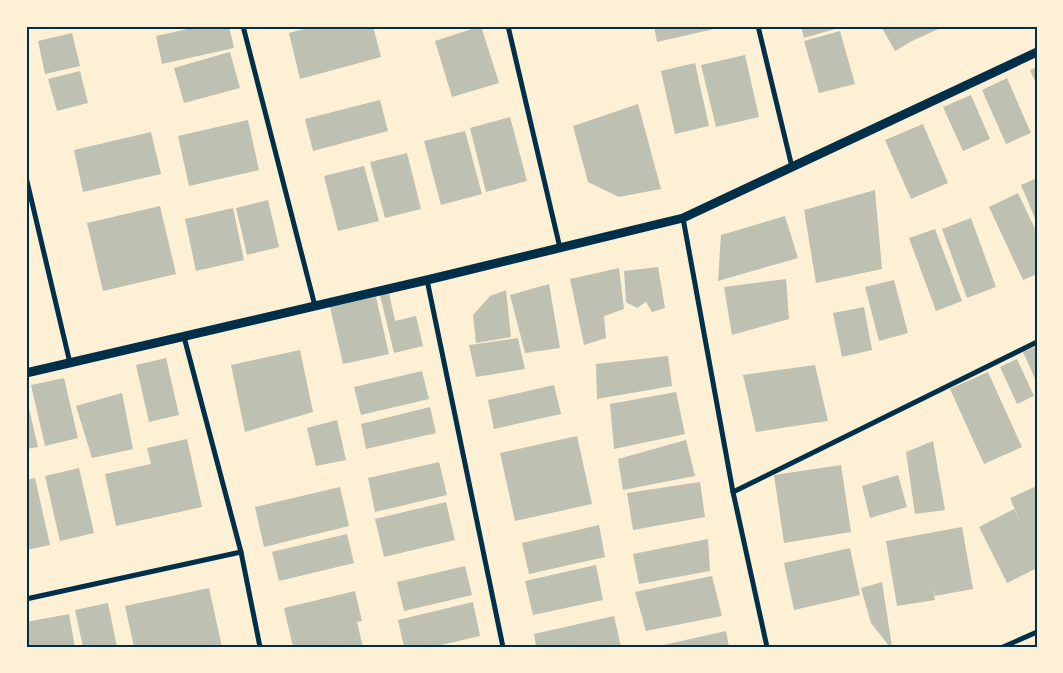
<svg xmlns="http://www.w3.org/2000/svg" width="1063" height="673" viewBox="0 0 1063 673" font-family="'Open Sans',sans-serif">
<rect width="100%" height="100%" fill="#fdf0d5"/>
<g fill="#bec0b2">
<polygon points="201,26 229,26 234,48 162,64 156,36"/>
<polygon points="315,26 373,26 381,57 300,79 289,33"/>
<polygon points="481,26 499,83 452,97 435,41"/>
<polygon points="654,26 723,26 723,27 657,42"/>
<polygon points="801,26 842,26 842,27 804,38"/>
<polygon points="886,26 945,26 912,41 895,51 882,28"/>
<polygon points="840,31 855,84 819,93 804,41"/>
<polygon points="72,33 80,66 45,74 38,41"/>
<polygon points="230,52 240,88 184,103 174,68"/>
<polygon points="745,55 759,117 716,127 701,65"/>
<polygon points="695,63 709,126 675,134 661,71"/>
<polygon points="1037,67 1037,86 1030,70"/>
<polygon points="80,71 88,103 57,111 48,79"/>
<polygon points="1007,78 1031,133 1006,144 982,90"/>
<polygon points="971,95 990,139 963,151 943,107"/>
<polygon points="380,100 388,131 313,151 305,119"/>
<polygon points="638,104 661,189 619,197 588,182 573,126"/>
<polygon points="510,117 527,181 486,192 470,128"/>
<polygon points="248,120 259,170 189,186 178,136"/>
<polygon points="923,124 948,183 911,199 885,140"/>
<polygon points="465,131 482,194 441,205 424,141"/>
<polygon points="151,132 161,174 83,192 74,150"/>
<polygon points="407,153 421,209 385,218 370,162"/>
<polygon points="364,166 379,221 338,231 324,176"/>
<polygon points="1037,178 1037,223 1021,185"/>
<polygon points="875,190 882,269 816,283 804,210"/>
<polygon points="1018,193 1037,233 1037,274 1023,280 989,207"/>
<polygon points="268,200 279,247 247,255 236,208"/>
<polygon points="160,206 176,274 103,291 87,223"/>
<polygon points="233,208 244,260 196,271 185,219"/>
<polygon points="785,216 798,258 718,281 721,235"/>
<polygon points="971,218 996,287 967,298 942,229"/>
<polygon points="935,229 962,301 936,311 909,238"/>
<polygon points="658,267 665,308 652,312 646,302 637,308 626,302 624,271"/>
<polygon points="619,268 624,309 604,316 606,338 584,345 570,279"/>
<polygon points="786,279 789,319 732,335 724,287"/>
<polygon points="894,280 908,333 879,341 865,287"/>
<polygon points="549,284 560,348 525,353 510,295"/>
<polygon points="506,290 511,337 476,343 473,315 490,296"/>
<polygon points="389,293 395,321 416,316 423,346 394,353 380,295"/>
<polygon points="376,297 389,354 343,364 330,307"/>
<polygon points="864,307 872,350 842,357 833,313"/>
<polygon points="518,338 525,369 476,377 469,345"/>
<polygon points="1037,346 1037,383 1023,352"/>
<polygon points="300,350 313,412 245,432 231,365"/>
<polygon points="668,356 672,386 597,399 596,364"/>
<polygon points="166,358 179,415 149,422 136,365"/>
<polygon points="1017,359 1034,396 1017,404 1000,367"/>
<polygon points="815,365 828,421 756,432 743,375"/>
<polygon points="422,371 429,399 361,415 354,387"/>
<polygon points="988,372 1022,447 984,464 950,389"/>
<polygon points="64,378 78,438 45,446 31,385"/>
<polygon points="554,385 561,414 494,429 488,400"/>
<polygon points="676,392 685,434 614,449 610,404"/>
<polygon points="122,393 133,449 92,458 76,406"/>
<polygon points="26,396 38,447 26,449"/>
<polygon points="430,407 436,433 366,449 361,424"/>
<polygon points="337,420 346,460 316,466 307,428"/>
<polygon points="577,436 592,504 515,521 500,453"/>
<polygon points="187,439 202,507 116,526 105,474 151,464 147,448"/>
<polygon points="686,440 695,476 623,490 618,459"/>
<polygon points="933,441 945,510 915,514 906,452"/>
<polygon points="439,462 447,495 375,512 368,478"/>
<polygon points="841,465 851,532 784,543 774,475"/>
<polygon points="79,468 94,533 60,541 45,476"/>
<polygon points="898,475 907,507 870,518 862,486"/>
<polygon points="35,478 50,545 26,550 26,480"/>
<polygon points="700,482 705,517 633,530 627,493"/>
<polygon points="1037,486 1037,551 1035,552 1037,557 1037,568 1007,583 979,527 1014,509 1021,524 1010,498"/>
<polygon points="340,487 349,526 264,547 255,507"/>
<polygon points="446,502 455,540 384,557 375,519"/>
<polygon points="599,525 605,557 529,574 522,543"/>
<polygon points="962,527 973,589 935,596 933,586 935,600 897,606 886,541"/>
<polygon points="347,534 354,563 279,581 272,552"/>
<polygon points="708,539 710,571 639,584 633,554"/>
<polygon points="850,548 860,595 794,610 784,563"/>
<polygon points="596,565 603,600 533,615 525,581"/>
<polygon points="465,566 472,595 404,611 397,582"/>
<polygon points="712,576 722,616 646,631 635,592"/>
<polygon points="882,582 892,647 890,647 871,623 861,588"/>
<polygon points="209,588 222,647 134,647 125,606"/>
<polygon points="355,591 362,621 357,622 363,647 293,647 284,608"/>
<polygon points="473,602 480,636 433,647 404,647 398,620"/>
<polygon points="108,603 117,647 83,647 75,610"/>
<polygon points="69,614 75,647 26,647 26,622"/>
<polygon points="614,616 621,647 536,647 534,634"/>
<polygon points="726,631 729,647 659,647 659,646"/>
</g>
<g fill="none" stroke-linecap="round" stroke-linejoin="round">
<g stroke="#003049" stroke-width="5">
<polyline points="243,26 315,306"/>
<polyline points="508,26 560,248"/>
<polyline points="758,26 792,167"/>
<polyline points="26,177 70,363"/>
<polyline points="683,218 733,492 767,647"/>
<polyline points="427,280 503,647"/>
<polyline points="184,337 241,552 260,647"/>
<polyline points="733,492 1037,342"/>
<polyline points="26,599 241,552"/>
<polyline points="1003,647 1037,632"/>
</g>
<polyline stroke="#003049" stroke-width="9" points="26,373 427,280 683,218 1037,52"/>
</g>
<rect width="1063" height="673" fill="none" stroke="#fdf0d5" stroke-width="55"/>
<rect x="28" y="28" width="1008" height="618" fill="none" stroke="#003049" stroke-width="2"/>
</svg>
